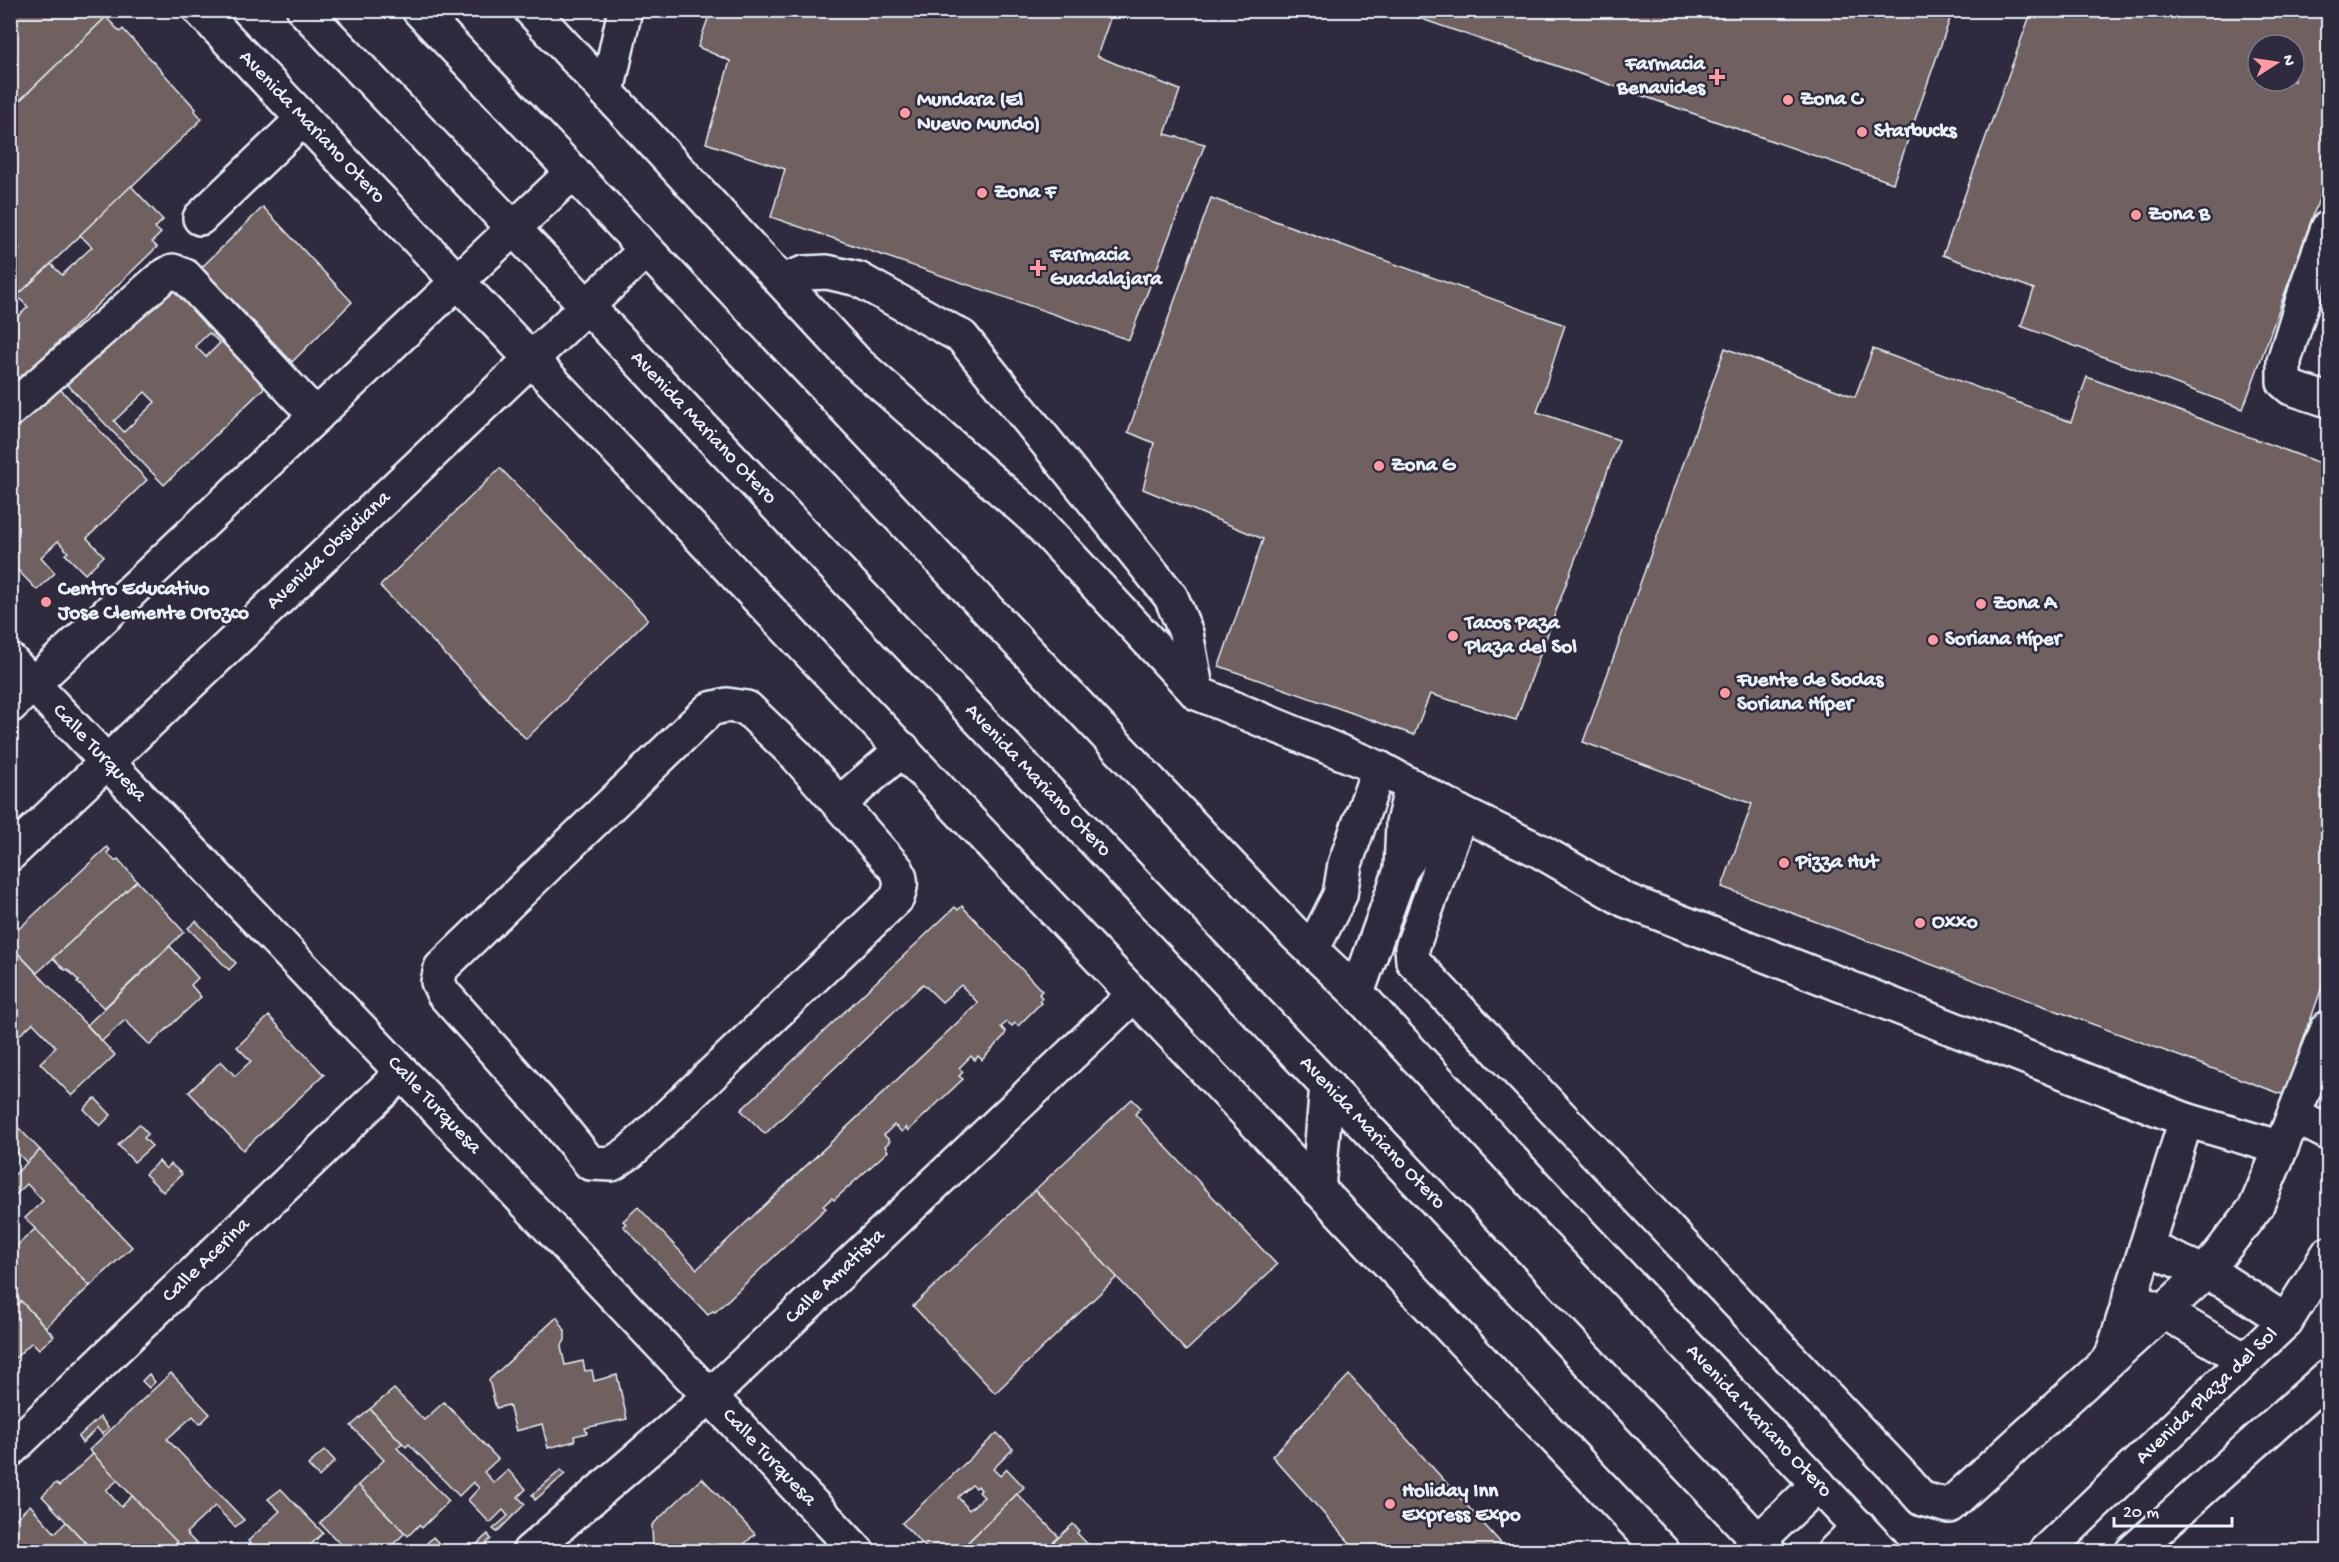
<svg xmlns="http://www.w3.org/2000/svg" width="2339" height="1562" viewBox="0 0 2339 1562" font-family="'Gochi Hand',sans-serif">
<rect width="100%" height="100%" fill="#2f2a3d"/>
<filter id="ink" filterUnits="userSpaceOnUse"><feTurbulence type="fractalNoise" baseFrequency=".0167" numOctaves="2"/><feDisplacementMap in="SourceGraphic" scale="12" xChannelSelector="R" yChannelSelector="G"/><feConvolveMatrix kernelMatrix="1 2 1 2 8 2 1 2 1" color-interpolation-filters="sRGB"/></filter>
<g filter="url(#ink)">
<g fill="#70615e" stroke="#e8f1f8" stroke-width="1.5" fill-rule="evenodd">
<polygon points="10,10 88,10 92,15 99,10 106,17 10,110"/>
<polygon points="711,10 1113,10 1097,56 1180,90 1165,134 1205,144 1129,340 771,217 785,169 706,143 730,61 698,47"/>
<polygon points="1418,10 1953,10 1893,183 1416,17"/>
<path d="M2032,10H2328V174L2243,409L2021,326L2034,289L1943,255ZM2258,45H2294V81H2258Z"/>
<polygon points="106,17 120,32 123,29 196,109 195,111 202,119 13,300 10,298 10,258 20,249 10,239 10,110"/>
<polygon points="131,186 163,220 155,228 161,233 152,242 157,247 10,389 10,324 28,307 17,296 51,264 62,275 92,247 80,235"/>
<polygon points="1211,198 1565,325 1537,412 1619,440 1516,720 1430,694 1414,735 1219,666 1263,539 1143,489 1154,443 1128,432"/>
<polygon points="263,207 352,302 292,362 253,321 250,323 236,309 239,307 201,268"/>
<path d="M167,282L266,386L164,485L64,381ZM209,333L220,343L206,357L195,346ZM145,392L155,402L124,432L114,421Z"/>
<polygon points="1725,348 1855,397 1873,349 2071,422 2087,377 2328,466 2328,970 2284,1095 1722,887 1752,804 1583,742"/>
<polygon points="58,387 147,480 87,538 104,556 85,574 65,554 68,552 58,541 41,557 55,573 37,590 10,562 10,433"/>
<polygon points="500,468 648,619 526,739 380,586"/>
<polygon points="107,847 110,850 107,853 115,861 118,859 137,881 37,973 10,945 10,937"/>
<polygon points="137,881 184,932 104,1008 77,982 79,981 67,969 65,970 53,958"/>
<polygon points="962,906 1042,991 1039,994 1042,998 1039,1001 1041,1003 1018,1026 1015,1023 1012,1026 1007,1022 1001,1027 1006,1032 1004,1036 982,1060 978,1056 975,1060 971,1056 959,1068 963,1072 959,1076 963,1079 908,1131 906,1127 902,1132 894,1125 884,1135 890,1141 885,1146 888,1151 834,1200 832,1198 823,1206 826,1208 715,1312 713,1311 708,1315 623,1226 626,1224 623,1221 638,1207 697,1269 978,1003 961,985 942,1002 923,984 765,1134 741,1110 955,907 958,910"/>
<polygon points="196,921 236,963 229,970 188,928"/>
<polygon points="10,945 115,1055 72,1096 40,1063 56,1047 33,1023 16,1038 10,1032"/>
<polygon points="170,946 198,978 191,985 201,997 150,1045 125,1020 102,1041 87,1025"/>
<polygon points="269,1016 324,1075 243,1150 189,1092 221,1061 235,1076 251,1061 237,1047"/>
<polygon points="95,1098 111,1115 100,1126 84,1109"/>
<polygon points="1132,1099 1141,1108 1135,1114 1277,1265 1186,1351 1035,1190"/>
<polygon points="10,1119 40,1150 27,1163 18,1153 10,1160"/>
<polygon points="139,1124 148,1134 144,1138 152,1146 134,1162 118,1145"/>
<polygon points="40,1150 132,1247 90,1286 25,1218 43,1201 27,1184 10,1200 10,1179"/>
<polygon points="159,1161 166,1169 171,1164 182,1174 163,1192 145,1174"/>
<polygon points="1035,1190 1117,1277 995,1393 913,1306"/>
<polygon points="35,1229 90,1286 46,1327 10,1290 10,1252"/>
<polygon points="21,1301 54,1336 39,1349 32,1342 10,1363 10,1311"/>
<polygon points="557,1317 565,1331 565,1340 561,1347 565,1365 583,1361 585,1371 592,1370 594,1381 617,1375 627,1419 585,1428 587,1433 574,1436 575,1441 548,1448 542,1424 516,1431 509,1405 496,1408 489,1380"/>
<polygon points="171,1373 210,1414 200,1424 193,1416 167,1439 244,1520 235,1527 215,1506 186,1533 204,1552 185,1552 89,1450"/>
<polygon points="149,1374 155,1382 149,1388 142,1381"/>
<polygon points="1349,1375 1509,1552 1358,1552 1272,1456"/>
<polygon points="394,1389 424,1420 444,1402 498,1459 484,1472 494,1483 508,1470 526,1489 518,1497 525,1504 497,1532 493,1529 508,1516 503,1510 490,1523 468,1500 479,1488 473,1482 459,1496 409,1444 406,1447 370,1409"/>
<polygon points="370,1409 402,1443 397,1448 449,1501 422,1528 419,1525 408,1536 358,1485 384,1460 351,1426"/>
<polygon points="100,1417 109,1428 102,1434 97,1428 82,1443 78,1437"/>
<path d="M997,1433L1013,1449L993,1469L1000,1476L1007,1469L1024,1487L958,1552H930L902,1523ZM972,1485L976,1488L978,1486L981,1490L979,1492L984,1497L969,1510L958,1497Z"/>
<polygon points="325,1450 335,1461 319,1477 308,1465"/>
<polygon points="93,1454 118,1480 106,1490 121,1507 132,1496 177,1542 167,1552 94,1552 42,1496 56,1483 59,1486"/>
<polygon points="561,1470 565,1474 535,1500 532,1495"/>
<polygon points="702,1478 755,1534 740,1548 744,1552 653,1552 652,1525"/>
<polygon points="358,1485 405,1533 388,1549 390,1552 348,1552 320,1523"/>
<polygon points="281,1489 323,1533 303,1552 258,1552 248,1541 280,1511 268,1499"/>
<polygon points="1017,1494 1059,1537 1043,1552 958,1552"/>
<polygon points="30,1505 55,1533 66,1522 94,1552 12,1552 10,1524"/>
<polygon points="1073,1524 1079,1531 1077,1533 1095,1552 1043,1552"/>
<polygon points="488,1534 491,1539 477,1552 468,1552"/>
<polygon points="433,1537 447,1552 423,1552 421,1549"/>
</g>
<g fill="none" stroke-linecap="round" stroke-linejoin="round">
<g stroke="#e8f1f8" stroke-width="38">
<g id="minor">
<polyline points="531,10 857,363 1036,520 1197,693 1379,768 1461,813 1540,851 1625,900 2186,1120 2281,1148 2328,1028"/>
<polyline points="607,92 625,10"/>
<polyline points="200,218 303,119"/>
<polyline points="2328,228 2309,280 2284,361 2284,382 2291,388 2328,400"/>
<polyline points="782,281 804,273 827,272 858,279 962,337 1171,597 1186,633 1197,693"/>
<polyline points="10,410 161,278 173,271 185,276 316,416"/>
<path id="s1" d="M10,660L858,1552"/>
<path d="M727,705L747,708L796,755L897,870C902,880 901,887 897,898L630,1152L612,1164L590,1163L548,1111L443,993L438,982L441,968L710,709Z"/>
<polyline points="10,706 573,172"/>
<polyline points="840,803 903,749"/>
<polyline points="1461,813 1412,948 1413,961 1902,1476 1922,1499 1949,1506 2205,1273 2256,1207 2281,1148"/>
<path id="s2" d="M10,854L646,250"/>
<polyline points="1401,870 1428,833 1439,801"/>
<polyline points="1312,950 1340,895 1345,864 1379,768"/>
<polyline points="1357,993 1401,870 1403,823 1412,786"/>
<polyline points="2295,1116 2328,1133"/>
<polyline points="2146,1247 2224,1281 2286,1321"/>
<polyline points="2143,1304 2163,1311 2245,1360"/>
<polyline points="2112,1356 2186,1120"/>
<path id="s3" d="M10,1450L402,1073"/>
<path id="s4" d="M529,1552L710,1396L1134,995"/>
<polyline points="1747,1552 1818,1484"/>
<polyline points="1834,1552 1859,1527"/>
<path id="s5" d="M2045,1552L2286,1321L2328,1254"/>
<polyline points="2132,1552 2328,1377"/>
</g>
</g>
<g stroke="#e8f1f8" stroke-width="38">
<g id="major">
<path id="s6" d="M200,10L1663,1552"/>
<path id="s7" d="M304,10L514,229L1769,1552"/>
<path id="s8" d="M419,10L1294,933L1357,993L1540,1191L1882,1552"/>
<polyline points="1318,1189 1327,1085"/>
</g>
</g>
<use href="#minor" stroke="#2f2a3d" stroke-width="33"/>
<use href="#major" stroke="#2f2a3d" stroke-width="33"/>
</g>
</g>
<g fill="#ff9aa2" stroke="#2f2a3d" stroke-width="2">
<path d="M1714 68h6v6h6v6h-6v6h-6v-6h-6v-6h6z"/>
<circle cx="1788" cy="100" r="6"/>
<circle cx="905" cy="113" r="6"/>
<circle cx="1862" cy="132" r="6"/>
<circle cx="982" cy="193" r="6"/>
<circle cx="2136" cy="215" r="6"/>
<path d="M1035 259h6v6h6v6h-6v6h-6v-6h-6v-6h6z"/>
<circle cx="1379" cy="466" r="6"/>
<circle cx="46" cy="602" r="6"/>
<circle cx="1981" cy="604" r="6"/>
<circle cx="1453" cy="636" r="6"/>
<circle cx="1933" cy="640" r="6"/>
<circle cx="1725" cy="693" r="6"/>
<circle cx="1784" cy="863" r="6"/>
<circle cx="1920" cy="923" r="6"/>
<circle cx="1390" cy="1504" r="6"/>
</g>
<g text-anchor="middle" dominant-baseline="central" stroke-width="5" stroke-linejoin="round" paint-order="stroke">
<g font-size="21" font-weight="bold" fill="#e8f1f8" stroke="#2f2a3d" text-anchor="start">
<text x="1705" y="65" text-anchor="end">Farmacia<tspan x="1705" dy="24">Benavides</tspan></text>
<text x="1800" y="100">Zona C</text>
<text x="917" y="101">Mundara (El<tspan x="917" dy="24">Nuevo Mundo)</tspan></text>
<text x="1874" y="132">Starbucks</text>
<text x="994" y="193">Zona F</text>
<text x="2148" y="215">Zona B</text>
<text x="1050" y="256">Farmacia<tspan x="1050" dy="24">Guadalajara</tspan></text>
<text x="1391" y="466">Zona G</text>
<text x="58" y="590">Centro Educativo<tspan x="58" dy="24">Jose Clemente Orozco</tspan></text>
<text x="1993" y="604">Zona A</text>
<text x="1465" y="624">Tacos Paza<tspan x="1465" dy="24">Plaza del Sol</tspan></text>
<text x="1945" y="640">Soriana Híper</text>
<text x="1737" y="681">Fuente de Sodas<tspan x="1737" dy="24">Soriana Híper</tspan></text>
<text x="1796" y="863">Pizza Hut</text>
<text x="1932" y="923">Oxxo</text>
<text x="1402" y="1492">Holiday Inn<tspan x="1402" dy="24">Express Expo</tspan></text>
</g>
<g font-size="21" fill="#e8f1f8" stroke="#2f2a3d">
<text stroke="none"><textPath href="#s6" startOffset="162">Avenida Mariano Otero</textPath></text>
<text stroke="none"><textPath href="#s7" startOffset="578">Avenida Mariano Otero</textPath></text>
<text stroke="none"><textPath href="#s2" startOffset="440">Avenida Obsidiana</textPath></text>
<text stroke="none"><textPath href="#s1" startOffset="129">Calle Turquesa</textPath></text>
<text stroke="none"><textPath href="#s7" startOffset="1064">Avenida Mariano Otero</textPath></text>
<text stroke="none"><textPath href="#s1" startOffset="615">Calle Turquesa</textPath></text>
<text stroke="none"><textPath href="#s7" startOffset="1550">Avenida Mariano Otero</textPath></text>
<text stroke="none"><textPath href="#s3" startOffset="273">Calle Acerina</textPath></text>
<text stroke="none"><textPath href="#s4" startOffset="412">Calle Amatista</textPath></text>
<text stroke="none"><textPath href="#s5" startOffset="225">Avenida Plaza del Sol</textPath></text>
<text stroke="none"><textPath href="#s8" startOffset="1946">Avenida Mariano Otero</textPath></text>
<text stroke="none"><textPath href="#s1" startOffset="1101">Calle Turquesa</textPath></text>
</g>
</g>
<rect width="2339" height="1562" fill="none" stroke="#2f2a3d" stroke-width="36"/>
<rect x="18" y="18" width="2303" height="1526" fill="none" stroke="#e8f1f8" stroke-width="2" filter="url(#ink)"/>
<g transform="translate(2276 63) rotate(78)"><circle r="28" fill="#2f2a3d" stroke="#797a88" stroke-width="1.5"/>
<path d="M0-4.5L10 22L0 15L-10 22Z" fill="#ff9aa2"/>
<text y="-9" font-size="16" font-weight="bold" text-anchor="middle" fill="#e8f1f8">N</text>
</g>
<path d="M2114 1517v9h118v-9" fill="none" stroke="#e8f1f8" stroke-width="3"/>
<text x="2123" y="1517" font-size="18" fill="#e8f1f8" stroke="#2f2a3d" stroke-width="4.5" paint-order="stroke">20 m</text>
</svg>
